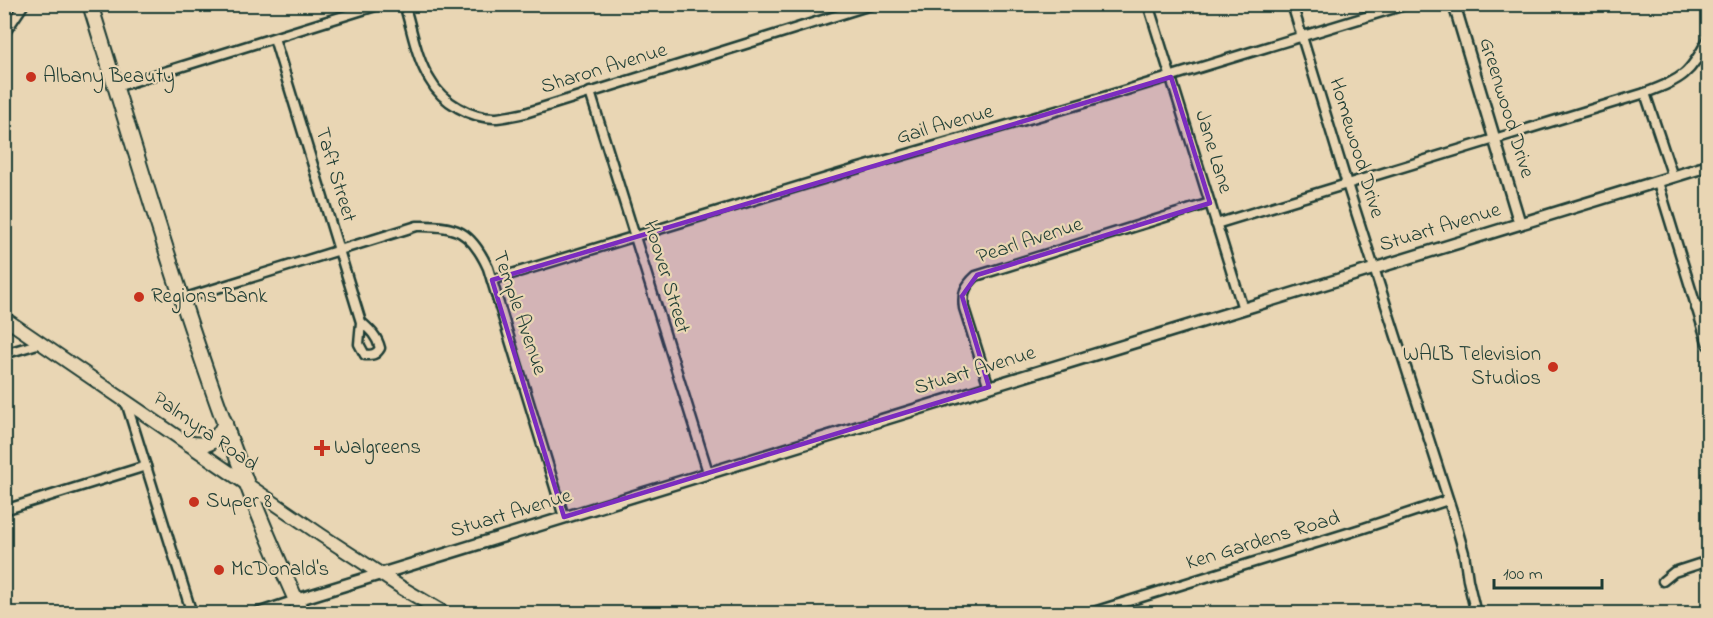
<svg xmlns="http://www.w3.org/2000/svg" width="1713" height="618" viewBox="0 0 1713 618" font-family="'Indie Flower',sans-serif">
<rect width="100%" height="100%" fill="#e9d6b4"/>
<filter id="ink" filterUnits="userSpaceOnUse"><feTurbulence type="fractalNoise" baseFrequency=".0167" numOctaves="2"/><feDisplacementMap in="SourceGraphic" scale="12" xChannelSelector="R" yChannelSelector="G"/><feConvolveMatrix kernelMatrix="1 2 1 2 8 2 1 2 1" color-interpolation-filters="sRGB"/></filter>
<g filter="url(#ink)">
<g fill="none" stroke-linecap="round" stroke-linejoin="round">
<g stroke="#1f3d34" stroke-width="13">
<g id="minor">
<path d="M404,4C412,29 416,58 430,80C442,102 471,119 497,118C506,117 516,115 525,113L874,4"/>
<polyline points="1148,4 1243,309"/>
<polyline points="1292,4 1347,184 1453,514 1464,553 1468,580 1476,614"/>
<polyline points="4,34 24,4"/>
<path d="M274,38L361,322L359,344L365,355C372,355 376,355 380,348C377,336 370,330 361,322"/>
<polyline points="116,87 382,4"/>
<polyline points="590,92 708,472"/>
<polyline points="1645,93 1673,177"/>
<polyline points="1658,182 1708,345"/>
<path d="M1216,224L1645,93C1684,78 1689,75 1708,39"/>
<polyline points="492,280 856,169 1084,103 1408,4"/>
<path d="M182,299L417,226C456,225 471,231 488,268L564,517"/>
<polyline points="1696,308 1708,304"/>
<polyline points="4,354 41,343"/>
<path d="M989,387L964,308C962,293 965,286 976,276L1210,203"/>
<polyline points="126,402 192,614"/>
<polyline points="4,510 146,466"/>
<polyline points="1663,581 1674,572 1708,561"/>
<polyline points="254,614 296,600"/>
<polyline points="1087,614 1364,528 1448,500"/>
</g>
</g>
<g stroke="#1f3d34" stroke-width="15">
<g id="tertiary">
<polyline points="1454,4 1520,224"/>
<polyline points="296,600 1708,166"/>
</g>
</g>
<g stroke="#1f3d34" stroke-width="16">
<polyline id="secondary" points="4,318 321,535 402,588 446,614"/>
</g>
<g stroke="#1f3d34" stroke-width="18">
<g id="primary">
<path d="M90,4C140,165 187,327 247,484C263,528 283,570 302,614"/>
<path d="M188,443C209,448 216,442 225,423"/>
</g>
</g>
<use href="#minor" stroke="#e9d6b4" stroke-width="8"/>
<use href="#tertiary" stroke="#e9d6b4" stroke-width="10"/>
<use href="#secondary" stroke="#e9d6b4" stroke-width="12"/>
<use href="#primary" stroke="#e9d6b4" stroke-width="14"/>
</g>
</g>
<path fill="#7b2cbf" fill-opacity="0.2" stroke="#7b2cbf" stroke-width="4.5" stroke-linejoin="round" d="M1171,77L1210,203L977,275L962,296L989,387L564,517L492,280Z"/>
<g fill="#c8321e" stroke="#e9d6b4" stroke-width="2">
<circle cx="31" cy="77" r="6"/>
<circle cx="139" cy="297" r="6"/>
<circle cx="1553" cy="367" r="6"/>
<path d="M319 439h6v6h6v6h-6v6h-6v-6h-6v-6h6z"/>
<circle cx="194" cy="502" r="6"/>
<circle cx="219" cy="570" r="6"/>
</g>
<g text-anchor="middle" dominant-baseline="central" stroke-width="4.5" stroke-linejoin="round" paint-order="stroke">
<g font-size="21" fill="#1f3d34" stroke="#e9d6b4">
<text transform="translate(604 69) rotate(-17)">Sharon Avenue</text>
<text transform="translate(1506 108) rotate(73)">Greenwood Drive</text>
<text transform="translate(945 125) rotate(-16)">Gail Avenue</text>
<text transform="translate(1356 148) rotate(73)">Homewood Drive</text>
<text transform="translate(1213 152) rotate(73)">Jane Lane</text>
<text transform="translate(335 175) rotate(73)">Taft Street</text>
<text transform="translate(1440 228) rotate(-17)">Stuart Avenue</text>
<text transform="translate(1030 241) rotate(-18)">Pearl Avenue</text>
<text transform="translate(666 277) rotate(73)">Hoover Street</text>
<text transform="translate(519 313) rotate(71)">Temple Avenue</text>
<text transform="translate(975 371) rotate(-17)">Stuart Avenue</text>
<text transform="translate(205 432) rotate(35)">Palmyra Road</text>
<text transform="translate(511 514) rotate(-17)">Stuart Avenue</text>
<text transform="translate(1263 541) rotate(-17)">Ken Gardens Road</text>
</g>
<g font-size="21" fill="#1f3d34" stroke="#e9d6b4" text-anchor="start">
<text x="43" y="77">Albany Beauty</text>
<text x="151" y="297">Regions Bank</text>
<text x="1541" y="355" text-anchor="end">WALB Television<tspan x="1541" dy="24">Studios</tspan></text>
<text x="334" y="448">Walgreens</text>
<text x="206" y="502">Super 8</text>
<text x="231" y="570">McDonald's</text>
</g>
</g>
<rect width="1713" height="618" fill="none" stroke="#e9d6b4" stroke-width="24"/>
<rect x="12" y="12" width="1689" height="594" fill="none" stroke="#1f3d34" stroke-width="2" filter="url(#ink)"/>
<path d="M1494 579v9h108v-9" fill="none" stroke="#1f3d34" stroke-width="3"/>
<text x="1503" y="579" font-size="18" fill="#1f3d34" stroke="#e9d6b4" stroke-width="4.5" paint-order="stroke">100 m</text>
</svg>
